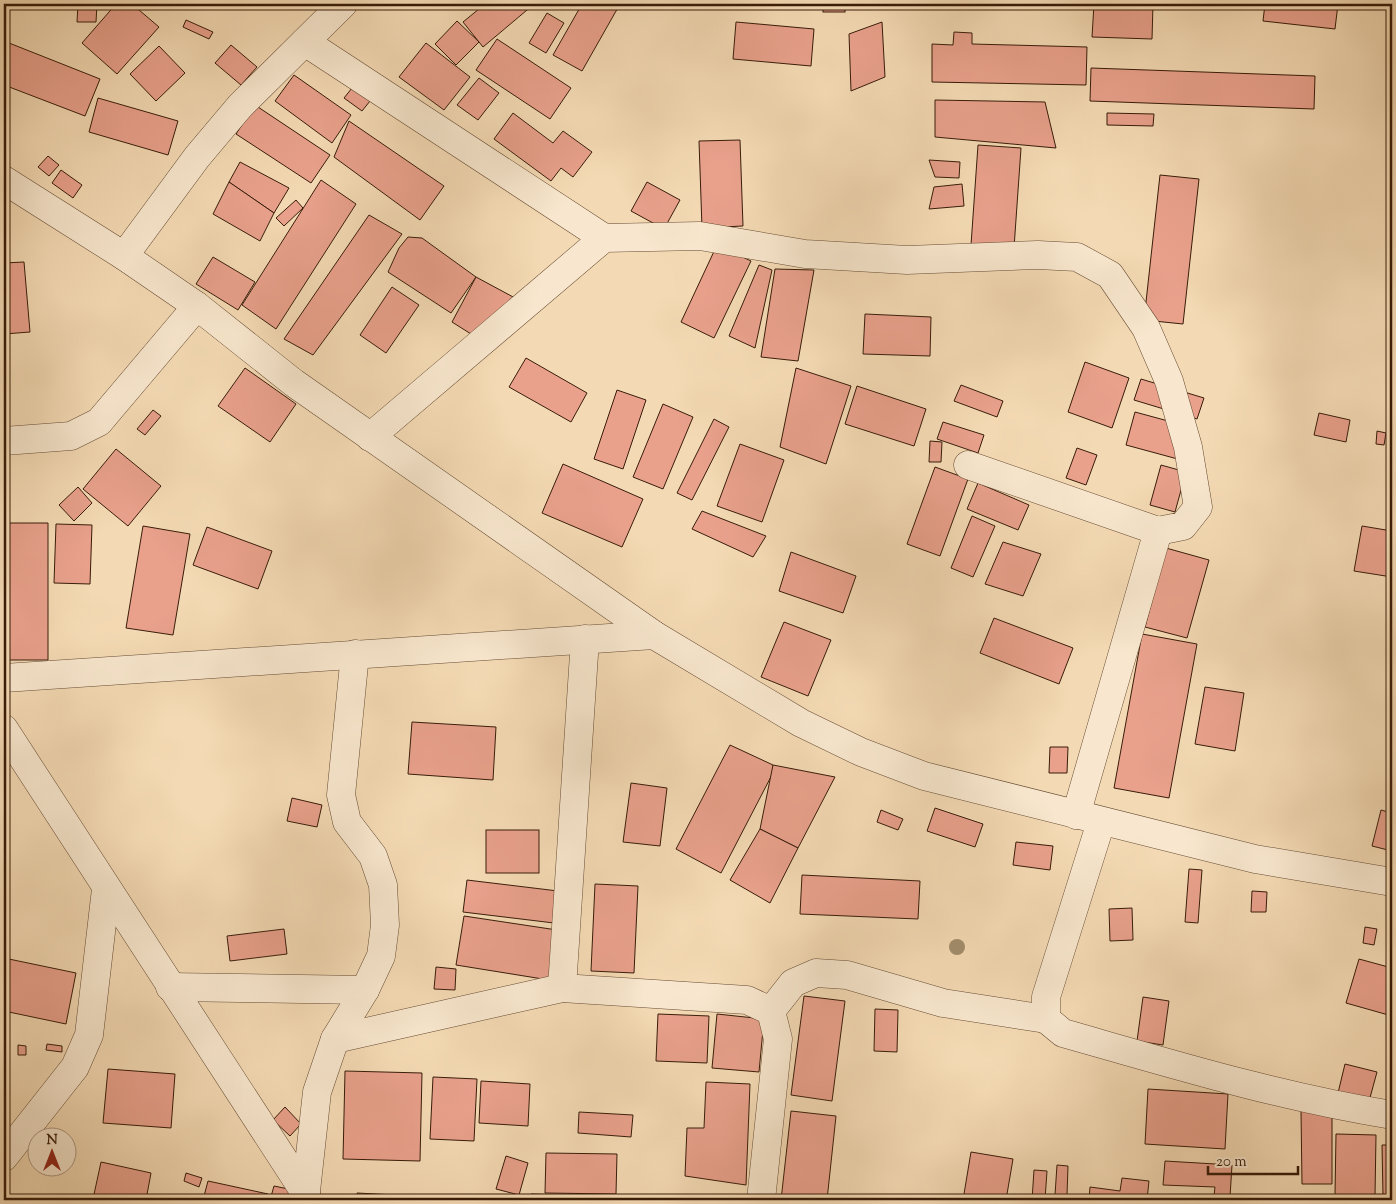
<svg xmlns="http://www.w3.org/2000/svg" width="1396" height="1204" viewBox="0 0 1396 1204" font-family="'Sorts Mill Goudy',serif">
<rect width="100%" height="100%" fill="#f4dab4"/>
<filter id="stains"><feTurbulence type="fractalNoise" baseFrequency=".004" numOctaves="4"/><feColorMatrix values="0 0 0 0 .2 0 0 0 0 .09 0 0 0 0 .02 0 0 0 .5 -.17"/></filter>
<radialGradient id="worn" r=".72"><stop offset=".6" stop-color="#630" stop-opacity="0"/><stop offset="1" stop-color="#630" stop-opacity=".3"/></radialGradient>
<g fill="#e9a18c" stroke="#381c09">
<polygon points="78,4 97,4 96,22 77,22"/>
<polygon points="116,4 132,4 159,27 117,74 82,43"/>
<polygon points="485,4 532,4 533,5 483,47 463,22"/>
<polygon points="582,4 620,4 582,71 553,55"/>
<rect x="823" y="4" width="22" height="8"/>
<polygon points="1094,4 1153,4 1152,39 1092,37"/>
<polygon points="1162,4 1215,4 1215,8 1162,6"/>
<polygon points="1265,4 1338,4 1335,29 1263,21"/>
<polygon points="547,13 564,23 546,53 529,43"/>
<polygon points="186,20 213,32 209,39 183,27"/>
<polygon points="457,21 479,42 456,65 435,44"/>
<polygon points="736,22 814,29 811,66 733,59"/>
<polygon points="882,22 885,77 851,91 849,34"/>
<polygon points="954,32 972,33 972,44 1087,47 1086,85 932,82 932,44 953,45"/>
<polygon points="497,39 571,88 550,119 476,70"/>
<polygon points="4,41 100,79 85,116 4,85"/>
<polygon points="426,43 470,77 444,110 399,77"/>
<polygon points="231,45 257,67 241,85 215,63"/>
<polygon points="159,46 185,73 156,101 130,74"/>
<polygon points="1091,68 1315,76 1314,109 1090,101"/>
<polygon points="294,75 351,115 332,143 275,101"/>
<polygon points="479,78 499,93 478,120 457,105"/>
<polygon points="352,88 370,101 362,111 344,98"/>
<polygon points="98,98 178,121 168,155 89,132"/>
<polygon points="935,100 1045,102 1056,148 935,137"/>
<polygon points="255,105 330,155 311,183 236,134"/>
<polygon points="513,113 553,143 563,131 592,152 573,177 561,168 551,181 494,139"/>
<polygon points="1107,113 1154,114 1153,126 1107,125"/>
<polygon points="349,121 444,186 420,220 334,157"/>
<polygon points="740,140 743,226 702,228 699,141"/>
<polygon points="978,145 1021,148 1014,248 971,245"/>
<polygon points="48,156 59,165 49,176 38,167"/>
<polygon points="929,160 960,162 959,178 935,177"/>
<polygon points="240,162 289,188 274,213 229,182"/>
<polygon points="61,170 82,185 73,198 52,183"/>
<polygon points="1160,175 1199,179 1183,324 1144,320"/>
<polygon points="321,180 356,204 276,329 242,305"/>
<polygon points="229,182 274,213 260,241 213,214"/>
<polygon points="647,182 680,200 664,229 631,211"/>
<polygon points="962,184 964,206 929,209 934,187"/>
<polygon points="296,200 303,208 284,226 276,218"/>
<polygon points="369,215 402,234 313,355 284,339"/>
<polygon points="408,237 422,238 476,277 451,313 388,272 399,248"/>
<polygon points="717,245 751,261 714,338 681,322"/>
<polygon points="213,257 255,282 238,310 196,284"/>
<polygon points="24,262 30,332 4,334 4,263"/>
<polygon points="759,265 772,270 755,348 729,336"/>
<polygon points="775,269 814,270 798,361 761,357"/>
<polygon points="476,277 515,298 471,334 452,322"/>
<polygon points="392,287 419,305 386,353 360,335"/>
<polygon points="865,314 931,317 930,356 863,354"/>
<polygon points="526,358 587,393 571,422 509,387"/>
<polygon points="1085,362 1129,378 1112,428 1068,412"/>
<polygon points="245,368 296,404 270,442 218,406"/>
<polygon points="796,368 851,386 826,464 780,447"/>
<polygon points="1141,379 1204,398 1197,419 1134,400"/>
<polygon points="961,385 1003,401 997,417 954,401"/>
<polygon points="857,386 926,409 914,446 845,424"/>
<polygon points="617,390 646,400 623,469 594,459"/>
<polygon points="663,404 693,417 663,489 633,477"/>
<polygon points="153,410 161,416 145,435 137,429"/>
<polygon points="1135,412 1194,428 1185,461 1126,445"/>
<polygon points="1319,413 1350,420 1346,442 1314,435"/>
<polygon points="714,419 729,427 692,500 677,493"/>
<polygon points="943,422 984,435 978,453 937,439"/>
<polygon points="1377,431 1386,433 1384,445 1376,444"/>
<polygon points="930,441 942,442 941,462 929,462"/>
<polygon points="740,444 784,460 762,522 717,506"/>
<polygon points="1077,448 1097,455 1086,485 1066,478"/>
<polygon points="116,449 161,486 128,526 83,489"/>
<polygon points="563,464 643,499 622,547 542,513"/>
<polygon points="1161,465 1186,472 1175,512 1150,505"/>
<polygon points="935,467 968,479 940,556 907,544"/>
<polygon points="978,483 1029,505 1018,530 967,509"/>
<polygon points="78,487 92,503 74,521 59,505"/>
<polygon points="702,511 766,536 753,557 692,529"/>
<polygon points="972,516 995,526 973,577 951,568"/>
<polygon points="7,523 48,523 48,660 4,660 4,601 7,601"/>
<polygon points="56,524 92,525 90,584 54,583"/>
<polygon points="143,526 190,534 173,635 126,628"/>
<polygon points="1362,526 1392,531 1392,577 1354,571"/>
<polygon points="207,527 272,551 258,589 193,565"/>
<polygon points="1003,542 1041,554 1023,596 985,584"/>
<polygon points="1166,548 1209,560 1187,638 1145,627"/>
<polygon points="791,552 856,576 843,613 779,591"/>
<polygon points="994,618 1073,648 1059,684 980,653"/>
<polygon points="784,622 831,640 808,696 761,677"/>
<polygon points="1142,634 1197,644 1169,798 1114,788"/>
<polygon points="1205,687 1244,693 1235,751 1195,744"/>
<polygon points="412,722 496,727 493,780 408,774"/>
<polygon points="730,745 773,765 775,769 721,873 676,849"/>
<polygon points="1050,747 1068,747 1067,773 1049,773"/>
<polygon points="773,765 835,777 798,848 760,829"/>
<polygon points="631,783 667,788 660,846 623,842"/>
<polygon points="292,798 322,805 317,827 287,821"/>
<polygon points="935,808 983,824 975,847 927,831"/>
<polygon points="881,810 903,819 898,830 877,822"/>
<polygon points="1381,810 1392,813 1392,851 1372,846"/>
<polygon points="760,829 798,848 770,903 730,880"/>
<rect x="486" y="830" width="53" height="43"/>
<polygon points="1016,842 1053,846 1050,870 1013,865"/>
<polygon points="1189,869 1202,870 1198,923 1185,922"/>
<polygon points="802,875 920,881 918,919 800,914"/>
<polygon points="467,880 558,891 554,923 463,912"/>
<polygon points="595,884 638,886 634,973 591,971"/>
<polygon points="1252,891 1267,892 1266,912 1251,912"/>
<polygon points="1132,908 1133,940 1110,941 1109,909"/>
<polygon points="464,916 557,930 549,980 456,965"/>
<polygon points="1365,927 1377,929 1374,945 1363,943"/>
<polygon points="284,929 287,954 230,961 227,936"/>
<polygon points="4,958 76,973 66,1024 4,1011"/>
<polygon points="1359,959 1392,968 1392,1016 1346,1003"/>
<polygon points="436,967 456,969 455,990 434,989"/>
<polygon points="804,996 845,1001 832,1101 791,1095"/>
<polygon points="1143,997 1169,1001 1163,1045 1137,1041"/>
<polygon points="875,1009 898,1010 897,1052 874,1051"/>
<polygon points="658,1014 709,1016 707,1063 656,1061"/>
<polygon points="717,1014 764,1019 759,1072 712,1068"/>
<polygon points="47,1044 62,1046 62,1052 46,1050"/>
<polygon points="18,1045 26,1046 26,1055 18,1055"/>
<polygon points="1345,1064 1377,1072 1368,1105 1337,1097"/>
<polygon points="108,1069 175,1074 171,1128 103,1123"/>
<polygon points="345,1071 422,1073 420,1161 343,1159"/>
<polygon points="433,1077 477,1079 474,1141 430,1139"/>
<polygon points="481,1081 530,1084 528,1126 479,1123"/>
<polygon points="706,1082 750,1084 746,1185 685,1176 687,1128 704,1128"/>
<polygon points="1148,1089 1228,1094 1225,1149 1145,1144"/>
<polygon points="285,1107 301,1124 290,1136 273,1120"/>
<polygon points="791,1111 836,1116 827,1200 781,1200"/>
<polygon points="1301,1111 1332,1111 1332,1184 1302,1184"/>
<polygon points="579,1112 633,1115 631,1137 578,1133"/>
<polygon points="1336,1134 1376,1135 1375,1196 1335,1195"/>
<polygon points="1382,1145 1392,1145 1392,1196 1383,1196"/>
<polygon points="971,1152 1013,1159 1006,1200 963,1200"/>
<polygon points="546,1153 617,1154 616,1194 545,1193"/>
<polygon points="506,1156 528,1163 519,1195 496,1189"/>
<polygon points="1165,1161 1232,1165 1230,1197 1214,1196 1215,1187 1163,1185"/>
<polygon points="101,1162 151,1173 146,1200 93,1199"/>
<polygon points="1057,1165 1068,1166 1067,1195 1055,1195"/>
<polygon points="1034,1170 1047,1171 1045,1200 1032,1200"/>
<polygon points="186,1173 202,1178 199,1187 184,1181"/>
<polygon points="1122,1178 1149,1181 1147,1200 1089,1200 1090,1187 1120,1191"/>
<polygon points="208,1181 268,1194 266,1200 203,1200"/>
<polygon points="274,1186 298,1191 296,1200 270,1200"/>
<polygon points="357,1193 395,1195 395,1200 357,1200"/>
<polygon points="531,1194 600,1196 600,1200 531,1200"/>
</g>
<g fill="none" stroke-linecap="round" stroke-linejoin="round">
<g stroke="#674c34" stroke-width="29">
<g id="minor">
<polyline points="305,42 604,238 700,236 805,254 907,260 1038,255 1077,257 1110,275 1146,328 1169,381 1188,447 1198,507 1183,526 1158,531 968,465"/>
<polyline points="4,180 124,256 197,306 294,383 654,635 801,723 861,752 924,776 1255,859 1392,882"/>
<polyline points="124,256 197,157 240,106 343,4"/>
<polyline points="370,437 604,238"/>
<polyline points="4,441 71,436 99,422 197,306"/>
<polyline points="585,639 562,988 747,1000 771,1011"/>
<polyline points="4,678 654,635"/>
<polyline points="4,729 306,1194"/>
<polyline points="1076,815 1158,531"/>
<path d="M1101,822L1046,997V1019L1063,1033C1172,1064 1280,1097 1392,1115"/>
<polyline points="170,987 365,990"/>
<polyline points="335,1039 562,988"/>
<polyline points="4,1157 75,1067 89,1035 106,889"/>
<polyline points="305,1200 317,1092 335,1039 365,990 381,956 385,925 383,885 373,856 347,822 341,795 355,654"/>
<polyline points="761,1200 778,1039 771,1011 793,983 816,973 847,975 943,1003 1046,1019"/>
</g>
</g>
<use href="#minor" stroke="#f8e7ce" stroke-width="28"/>
</g>
<circle fill="#a28d6c" cx="957" cy="947" r="8"/>
<rect width="1396" height="1204" fill="none" stroke="#f4dab4" stroke-width="20"/>
<rect x="5" y="5" width="1386" height="1194" fill="none" stroke="#381c09" stroke-width="2.5"/>
<rect x="10" y="10" width="1376" height="1184" fill="none" stroke="#381c09"/>
<g transform="translate(52 1152)"><circle r="24" fill="#f8e7ce" stroke="#ab967f"/>
<path d="M0-4L9 19L0 12L-9 19Z" fill="#8f2418"/>
<text y="-8" font-size="14" font-weight="bold" text-anchor="middle" fill="#381c09">N</text>
</g>
<path d="M1208 1166v8h90v-8" fill="none" stroke="#381c09" stroke-width="2.5"/>
<text x="1216" y="1166" font-size="15" fill="#381c09" stroke="#f8e7ce" stroke-width="4" paint-order="stroke">20 m</text>
<rect width="100%" height="100%" filter="url(#stains)"/>
<rect width="100%" height="100%" fill="url(#worn)"/>
</svg>
